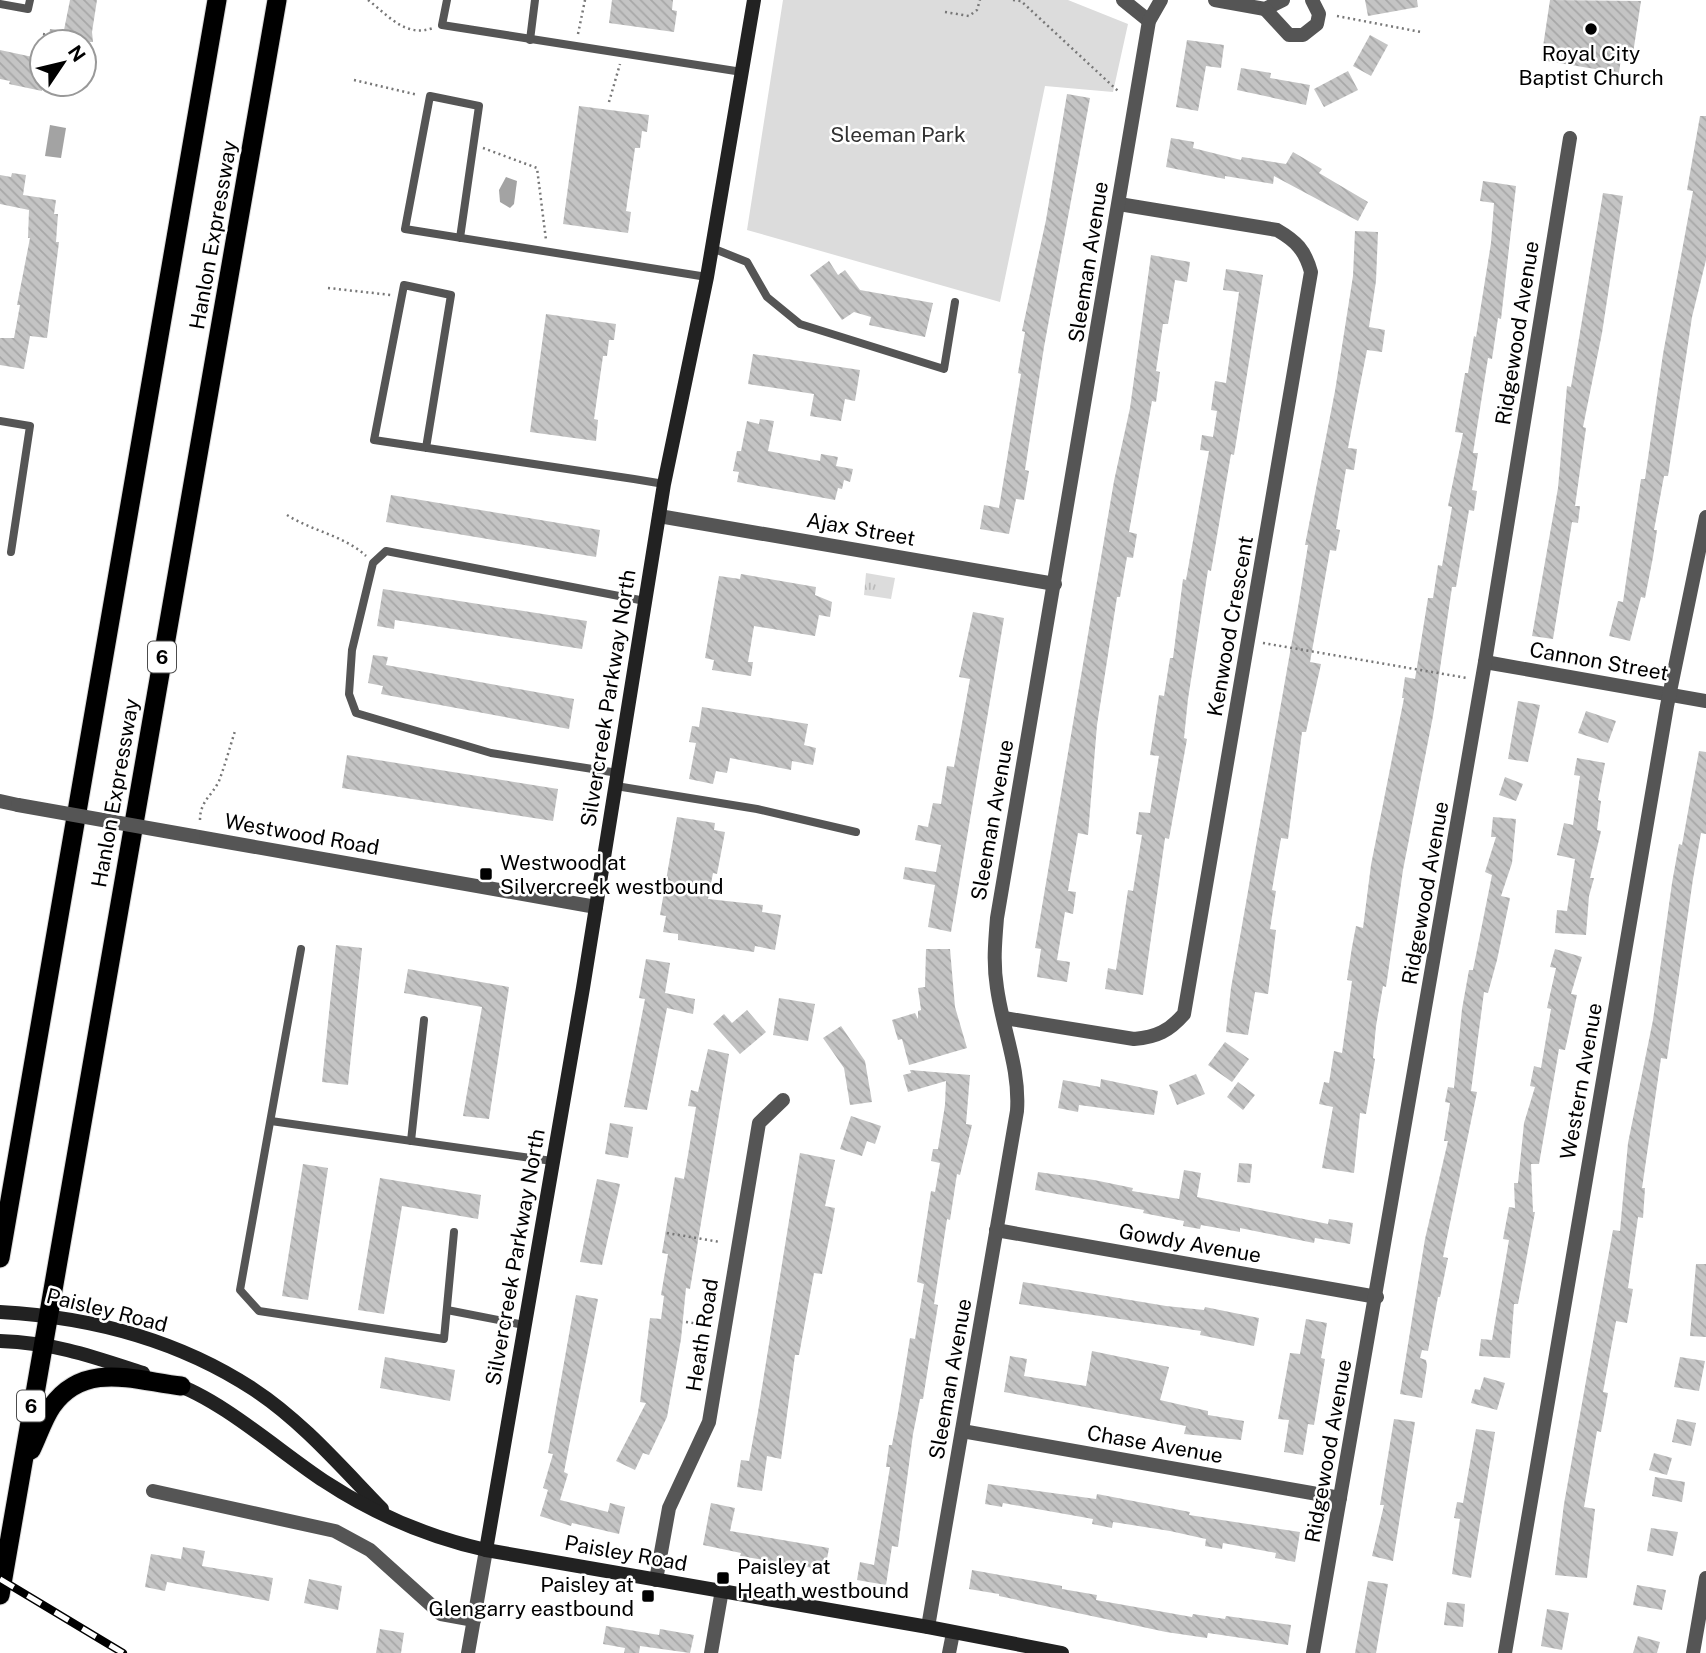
<svg xmlns="http://www.w3.org/2000/svg" width="1706" height="1653" viewBox="0 0 1706 1653" font-family="'Public Sans',sans-serif">
<defs>
<pattern id="grass-tufts" width="24" height="20" patternUnits="userSpaceOnUse" patternTransform="scale(1.75)"><rect width="24" height="20" fill="#dcdcdc"/><path d="M3 7l-1-3M5 7V3M7 7l1-3M15 17l-1-3M17 17v-4M19 17l1-3" fill="none" stroke="#bbb"/></pattern>
<pattern id="building-back-hatch" width="6" height="6" patternUnits="userSpaceOnUse" patternTransform="scale(1.75)"><rect width="6" height="6" fill="#c4c4c4"/><path d="M-1 5l2 2M0 0l6 6M5-1l2 2" fill="none" stroke="#a7a7a7"/></pattern>
</defs>
<rect width="100%" height="100%" fill="#fff"/>
<polygon fill="url(#grass-tufts)" points="866,573 895,578 891,599 864,595"/>
<polygon fill="#dcdcdc" points="783,0 1068,0 1128,24 1113,92 1045,86 1000,302 747,230"/>
<g fill="#a3a3a3">
<polygon points="50,125 66,128 61,158 45,156"/>
<polygon points="506,177 517,181 514,204 510,208 500,202 499,190"/>
</g>
<g fill="url(#building-back-hatch)">
<polygon points="70,0 97,0 92,32 93,42 48,42 50,29 64,30"/>
<polygon points="612,0 673,0 672,10 677,11 674,32 609,23"/>
<polygon points="1365,0 1417,0 1418,7 1368,16"/>
<polygon points="1550,0 1641,1 1632,60 1621,58 1619,73 1541,60"/>
<polygon points="1370,35 1388,45 1371,76 1353,66"/>
<polygon points="1187,40 1224,45 1221,68 1206,66 1198,111 1176,107"/>
<polygon points="0,50 42,59 42,91 9,84 10,81 0,79"/>
<polygon points="1241,68 1271,73 1270,78 1310,85 1306,105 1237,90"/>
<polygon points="1348,71 1358,90 1324,107 1314,89"/>
<polygon points="1067,94 1090,98 1044,347 1025,470 1029,471 1024,500 1016,499 1009,534 980,529 984,505 999,508 1021,374 1018,373 1025,332 1022,331 1046,220"/>
<polygon points="579,106 649,115 647,132 642,131 640,148 635,148 626,211 631,212 628,233 563,224"/>
<polygon points="1700,116 1706,116 1706,260 1692,317 1668,476 1664,476 1654,530 1657,530 1653,557 1645,598 1641,597 1630,641 1609,636 1618,601 1623,602 1641,479 1645,479 1663,354 1693,191 1687,190"/>
<polygon points="1171,138 1194,142 1193,148 1241,160 1242,157 1286,164 1293,152 1322,169 1319,173 1368,202 1358,221 1274,176 1273,184 1225,176 1225,179 1166,167"/>
<polygon points="12,173 26,175 23,195 56,200 54,214 58,214 56,242 59,242 47,338 30,336 24,369 0,365 0,338 14,338 20,305 17,305 30,238 28,238 29,210 0,204 0,175 11,177"/>
<polygon points="1483,181 1516,186 1501,319 1498,318 1492,359 1488,358 1473,453 1478,453 1472,490 1477,491 1474,511 1469,510 1456,587 1452,587 1433,716 1403,870 1386,987 1383,986 1376,1026 1373,1058 1375,1059 1366,1114 1360,1113 1354,1173 1322,1168 1333,1107 1319,1104 1324,1082 1329,1083 1334,1051 1342,1053 1352,981 1347,980 1352,947 1356,926 1363,928 1371,865 1404,698 1402,698 1405,677 1415,679 1428,598 1433,598 1438,565 1442,566 1452,507 1448,506 1463,433 1455,432 1465,373 1468,373 1474,336 1476,337 1491,243 1494,203 1480,201"/>
<polygon points="1603,193 1623,196 1602,333 1583,427 1586,428 1575,506 1580,506 1578,523 1572,522 1553,639 1532,636 1558,488 1567,386 1571,387"/>
<polygon points="1355,231 1378,232 1376,281 1369,327 1385,330 1382,352 1367,350 1358,395 1348,448 1357,449 1354,470 1346,469 1336,529 1340,530 1336,551 1330,550 1310,662 1321,664 1306,732 1302,732 1288,839 1281,838 1272,890 1276,891 1270,929 1276,930 1268,994 1255,992 1248,1035 1226,1032 1231,988 1298,607 1308,545 1305,545 1335,391 1353,276"/>
<polygon points="1151,255 1190,262 1187,282 1175,280 1168,324 1163,324 1156,371 1160,372 1156,402 1152,401 1129,532 1137,534 1133,558 1127,557 1120,597 1117,597 1097,725 1088,835 1078,833 1068,891 1076,892 1073,914 1065,912 1057,960 1070,962 1067,982 1037,977 1041,949 1035,948 1114,481 1130,408"/>
<polygon points="829,261 838,275 845,270 860,290 933,303 925,337 869,325 871,317 854,312 842,320 810,275"/>
<polygon points="1226,269 1263,275 1234,455 1231,454 1211,571 1208,570 1188,699 1184,738 1187,739 1169,839 1165,838 1143,995 1105,989 1108,968 1116,970 1128,890 1133,891 1142,835 1136,834 1139,812 1150,813 1159,756 1150,755 1159,695 1164,696 1170,658 1173,658 1183,579 1186,580 1209,451 1200,450 1202,435 1213,437 1217,411 1211,410 1215,381 1226,383 1239,292 1223,290"/>
<polygon points="546,314 616,324 614,340 609,340 607,356 603,356 594,419 598,420 596,441 530,432"/>
<polygon points="753,354 860,370 855,401 845,399 841,421 810,416 814,394 748,384"/>
<polygon points="760,419 774,421 768,451 820,461 821,454 838,457 836,466 853,469 850,482 844,480 842,489 838,488 835,500 737,482 739,472 733,471 737,451 741,451 747,421 759,424"/>
<polygon points="391,495 600,530 596,557 386,522"/>
<polygon points="741,574 816,587 815,595 832,602 830,617 819,615 815,636 754,626 748,662 753,662 751,676 712,670 714,660 705,658 719,576 740,579"/>
<polygon points="383,589 587,621 582,649 395,620 394,629 377,626"/>
<polygon points="973,612 1004,618 951,932 928,927 935,885 903,879 905,867 936,872 941,845 915,840 918,825 928,827 933,803 941,804 947,766 954,767 970,679 959,677"/>
<polygon points="373,655 388,657 386,665 574,699 569,729 381,694 383,686 368,683"/>
<polygon points="1518,701 1540,705 1528,762 1508,759"/>
<polygon points="702,707 808,724 804,745 816,748 813,765 792,761 791,770 730,758 727,773 716,771 713,784 689,779 696,743 689,742 692,726 699,727"/>
<polygon points="1586,711 1616,721 1608,743 1578,733"/>
<polygon points="1699,751 1706,752 1706,834 1701,833 1693,879 1667,1059 1661,1058 1642,1188 1645,1188 1643,1218 1638,1217 1628,1288 1633,1289 1627,1323 1616,1321 1603,1392 1608,1393 1601,1432 1597,1431 1584,1507 1595,1509 1587,1578 1555,1575 1564,1504 1613,1230 1620,1231 1628,1143 1653,1020 1672,883 1679,844 1682,845"/>
<polygon points="347,755 558,789 553,821 342,788"/>
<polygon points="1577,758 1605,763 1598,800 1601,801 1597,830 1601,831 1590,878 1594,878 1589,896 1586,935 1555,933 1557,910 1567,911 1575,859 1557,855 1564,823 1573,825 1580,776 1574,775"/>
<polygon points="1505,777 1523,784 1516,801 1499,795"/>
<polygon points="677,817 715,823 714,830 725,832 717,874 713,873 708,899 763,905 762,912 781,915 775,950 755,946 754,952 696,943 678,940 678,934 663,932 666,916 660,915"/>
<polygon points="1493,817 1516,819 1512,863 1501,896 1510,898 1497,960 1488,993 1484,992 1471,1091 1477,1092 1443,1257 1448,1258 1440,1297 1438,1297 1428,1351 1422,1350 1420,1358 1426,1360 1427,1366 1422,1398 1400,1394 1425,1239 1448,1141 1444,1141 1450,1103 1445,1102 1448,1087 1454,1088 1462,1009 1469,970 1473,970 1492,875 1485,872 1496,837 1491,837"/>
<polygon points="336,945 362,948 348,1085 322,1082"/>
<polygon points="926,949 950,949 955,1007 967,1048 909,1065 902,1039 898,1040 892,1020 915,1013 918,1019 918,1011 921,1010 918,988 925,987"/>
<polygon points="1555,949 1582,957 1571,994 1577,995 1565,1050 1559,1049 1539,1164 1531,1164 1533,1212 1535,1212 1518,1304 1514,1304 1510,1358 1479,1356 1481,1339 1492,1340 1509,1240 1503,1239 1509,1207 1515,1208 1514,1183 1518,1183 1524,1123 1535,1087 1530,1086 1534,1066 1541,1068 1551,1009 1547,1008 1556,968 1550,967"/>
<polygon points="646,959 670,963 665,993 695,999 693,1014 667,1008 647,1110 624,1107 645,999 639,998"/>
<polygon points="408,969 509,987 489,1119 463,1116 482,1007 404,993"/>
<polygon points="779,998 815,1004 808,1041 773,1035"/>
<polygon points="747,1010 766,1032 740,1054 713,1024 724,1014 732,1023"/>
<polygon points="841,1026 865,1061 872,1102 850,1105 844,1068 823,1038"/>
<polygon points="1225,1042 1249,1059 1232,1082 1208,1065"/>
<polygon points="708,1049 729,1054 690,1289 686,1288 681,1339 667,1417 649,1455 643,1453 635,1470 616,1461 646,1403 640,1402 650,1318 661,1319 664,1296 661,1295 668,1254 662,1253 675,1177 684,1179 696,1107 688,1106 691,1090 698,1092"/>
<polygon points="910,1070 970,1075 966,1124 972,1125 960,1175 957,1174 950,1220 947,1219 934,1304 938,1305 923,1399 920,1399 913,1434 898,1547 892,1546 886,1585 857,1580 860,1562 874,1565 890,1467 886,1467 889,1445 892,1445 898,1413 910,1338 915,1339 924,1284 917,1282 931,1191 935,1192 940,1163 931,1161 933,1149 938,1149 945,1105 946,1081 908,1092 903,1075 911,1073"/>
<polygon points="1196,1074 1205,1094 1177,1105 1169,1085"/>
<polygon points="1101,1079 1158,1091 1154,1115 1079,1105 1078,1112 1058,1108 1063,1080 1100,1087"/>
<polygon points="1238,1082 1255,1095 1243,1110 1227,1097"/>
<polygon points="851,1116 881,1126 875,1144 867,1141 862,1156 840,1149"/>
<polygon points="610,1123 633,1127 628,1158 605,1154"/>
<polygon points="800,1153 835,1160 825,1206 835,1208 831,1230 822,1274 814,1273 799,1355 795,1355 781,1459 767,1456 762,1491 737,1487 741,1460 749,1461 758,1412"/>
<polygon points="1239,1163 1252,1164 1250,1183 1237,1182"/>
<polygon points="303,1164 328,1168 308,1300 282,1296"/>
<polygon points="1184,1170 1201,1173 1197,1197 1328,1224 1329,1219 1353,1223 1350,1244 1315,1238 1314,1243 1240,1228 1240,1232 1201,1225 1200,1229 1183,1226 1184,1221 1143,1213 1144,1210 1035,1190 1038,1172 1094,1180 1133,1188 1132,1191 1179,1199"/>
<polygon points="380,1178 481,1195 478,1219 402,1206 384,1314 358,1310"/>
<polygon points="597,1179 620,1184 602,1265 580,1262"/>
<polygon points="1696,1264 1706,1264 1706,1337 1690,1336"/>
<polygon points="1023,1282 1166,1306 1204,1310 1205,1307 1259,1318 1254,1346 1200,1335 1201,1331 1019,1304"/>
<polygon points="576,1295 598,1299 564,1472 568,1474 560,1500 608,1512 610,1503 625,1507 619,1534 572,1523 571,1526 540,1516 548,1490 543,1488 553,1454 548,1453"/>
<polygon points="1306,1319 1327,1323 1321,1358 1325,1359 1314,1425 1308,1424 1303,1455 1284,1452 1289,1420 1278,1419 1290,1353 1300,1354"/>
<polygon points="1092,1351 1169,1367 1160,1400 1208,1411 1208,1415 1244,1421 1241,1440 1184,1434 1186,1426 1004,1392 1010,1356 1027,1359 1024,1376 1086,1386"/>
<polygon points="385,1357 455,1370 450,1401 380,1388"/>
<polygon points="1680,1357 1705,1361 1699,1391 1674,1387"/>
<polygon points="1484,1377 1505,1383 1497,1410 1471,1403 1475,1389 1480,1390"/>
<polygon points="1394,1419 1415,1422 1393,1561 1372,1556 1384,1505 1380,1505"/>
<polygon points="1677,1419 1696,1423 1691,1446 1672,1442"/>
<polygon points="1476,1429 1495,1432 1471,1578 1452,1574 1460,1519 1454,1518 1457,1502 1463,1503"/>
<polygon points="1654,1453 1672,1458 1667,1475 1649,1470"/>
<polygon points="1655,1477 1685,1482 1682,1502 1652,1496"/>
<polygon points="988,1484 1096,1499 1097,1494 1190,1512 1189,1515 1300,1532 1295,1562 1275,1558 1276,1553 1223,1543 1222,1549 1205,1546 1206,1539 1170,1531 1113,1522 1112,1528 1092,1524 1093,1519 1003,1503 1002,1507 985,1504"/>
<polygon points="711,1503 735,1508 730,1531 829,1548 825,1570 740,1556 741,1553 703,1545"/>
<polygon points="1651,1528 1678,1532 1673,1556 1647,1551"/>
<polygon points="183,1547 205,1551 202,1566 273,1578 269,1601 167,1582 165,1591 145,1587 151,1554 181,1559"/>
<polygon points="972,1570 1062,1586 1062,1589 1097,1595 1096,1600 1192,1617 1193,1614 1225,1619 1226,1616 1291,1625 1288,1645 1208,1633 1207,1638 1166,1632 999,1596 999,1594 969,1589"/>
<polygon points="309,1579 342,1586 338,1610 304,1603"/>
<polygon points="1368,1581 1388,1584 1376,1653 1355,1653"/>
<polygon points="1637,1585 1666,1590 1662,1610 1633,1605"/>
<polygon points="1447,1602 1465,1604 1463,1627 1444,1625"/>
<polygon points="1547,1609 1569,1613 1562,1650 1541,1646"/>
<polygon points="606,1626 659,1635 660,1629 694,1635 690,1653 640,1646 639,1653 624,1653 625,1648 603,1644"/>
<polygon points="380,1629 404,1633 401,1653 376,1653"/>
<polygon points="1638,1636 1660,1642 1657,1653 1633,1653"/>
</g>
<g fill="none" stroke-linecap="round" stroke-linejoin="round">
<g stroke="#dbdbdb" stroke-width="21">
<g id="trunk">
<polyline points="0,1258 217,0"/>
<path d="M31,1450C38,1436 43,1419 52,1406C85,1360 136,1381 181,1386"/>
<polyline points="0,1595 277,0"/>
</g>
</g>
<g stroke="#777" stroke-width="2.5" stroke-dasharray="2 3.5" stroke-linecap="butt">
<path d="M368,0C388,15 405,38 433,28"/>
<polyline points="1013,0 1021,1 1118,91"/>
<polyline points="945,12 969,16 977,10 980,0"/>
<polyline points="1337,16 1421,32"/>
<polyline points="43,34 53,36"/>
<polyline points="578,34 585,0"/>
<polyline points="84,60 87,60"/>
<polyline points="354,80 418,95"/>
<polyline points="609,102 620,64"/>
<polyline points="483,148 537,168 546,240"/>
<polyline points="328,288 391,295"/>
<path d="M287,515C312,531 345,536 366,556"/>
<polyline points="1263,643 1467,678"/>
<path d="M200,820C200,801 212,796 219,781C225,765 230,747 235,731"/>
<polyline points="667,1233 720,1242"/>
<polyline points="686,1322 706,1325"/>
</g>
<g stroke="#555" stroke-width="8">
<polyline points="447,0 442,25 742,72"/>
<polyline points="0,4 28,9 30,0"/>
<polyline points="530,40 535,0"/>
<polyline points="460,238 479,106 430,96 405,229 707,277"/>
<polyline points="712,248 747,262 767,297 800,324 944,369 955,302"/>
<polyline points="0,421 30,426 11,552"/>
<polyline points="426,448 451,295 404,285 374,440 634,479 664,484"/>
<polyline points="618,773 491,753 356,713 349,694 352,650 373,563 386,551 645,601"/>
<polyline points="616,786 757,809 856,832"/>
<polyline points="301,949 240,1290 259,1311 444,1339 454,1232"/>
<polyline points="271,1121 552,1161"/>
<polyline points="411,1141 424,1020"/>
<polyline points="447,1310 524,1325"/>
</g>
<g stroke="#555" stroke-width="14">
<polyline points="1123,0 1149,21"/>
<polyline points="1215,0 1265,9 1283,0"/>
<polyline points="1265,9 1289,35 1303,35 1317,24 1319,14 1312,0"/>
<polyline points="659,516 1055,584"/>
<polyline points="1485,662 1706,701"/>
<path d="M1004,1018L1134,1039C1157,1037 1169,1031 1184,1014L1311,272C1305,250 1296,241 1277,230L1119,204"/>
<polyline points="996,1230 1377,1297"/>
<polyline points="962,1431 1340,1498"/>
<polyline points="153,1491 335,1531 370,1550 441,1614 474,1620"/>
<polyline points="656,1580 669,1508 709,1422 759,1123 783,1100"/>
<path d="M928,1627L1017,1111C1020,1068 1003,1031 997,988C993,964 995,942 997,918L1149,21L1161,0"/>
<polyline points="468,1653 486,1550"/>
<polyline points="711,1653 722,1590"/>
<polyline points="949,1653 953,1633"/>
<polyline points="1313,1653 1485,662 1570,138"/>
<polyline points="1505,1653 1667,706 1706,517"/>
<polyline points="1693,1653 1706,1578"/>
</g>
<g stroke="#555" stroke-width="14">
<polyline points="0,801 18,805"/>
<polyline points="193,836 596,907"/>
</g>
<g stroke="#222" stroke-width="14">
<path d="M0,1312C89,1317 178,1340 253,1389C302,1421 342,1468 382,1509"/>
<path d="M0,1341C55,1343 91,1356 143,1373"/>
<path d="M172,1383C221,1399 280,1452 324,1481C374,1514 428,1537 486,1550L928,1627L1062,1653"/>
<polyline points="486,1550 583,988 664,484 707,277 754,0"/>
</g>
<use href="#trunk" stroke="#000" stroke-width="19"/>
<g stroke="#000" stroke-width="8">
<polyline id="rail" points="0,1579 123,1653"/>
</g>
<use href="#rail" stroke="#fff" stroke-width="5" stroke-dasharray="16" stroke-linecap="butt"/>
<polyline stroke="#555" stroke-width="14" points="18,805 193,836"/>
</g>
<g fill="#000" stroke="#fff" stroke-width="2.5">
<circle cx="1591" cy="29" r="7"/>
<rect x="479" y="867" width="14" height="14" rx="3.5"/>
<rect x="716" y="1571" width="14" height="14" rx="3.5"/>
<rect x="641" y="1589" width="14" height="14" rx="3.5"/>
</g>
<g text-anchor="middle" dominant-baseline="central" stroke-width="5" stroke-linejoin="round" paint-order="stroke">
<g fill="#fff" stroke="#4c4c4c" stroke-width="2">
<rect x="148" y="641.5" width="28" height="31" rx="5"/>
<rect x="17" y="1390.5" width="28" height="31" rx="5"/>
</g>
<g font-size="19" font-weight="bold" fill="#000">
<text x="162" y="657">6</text>
<text x="31" y="1406">6</text>
</g>
<g font-size="21" fill="#000" stroke="#fff" text-anchor="start">
<text x="1591" y="53" text-anchor="middle">Royal City<tspan x="1591" dy="24">Baptist Church</tspan></text>
<text x="500" y="862">Westwood at<tspan x="500" dy="24">Silvercreek westbound</tspan></text>
<text x="737" y="1566">Paisley at<tspan x="737" dy="24">Heath westbound</tspan></text>
<text x="634" y="1584" text-anchor="end">Paisley at<tspan x="634" dy="24">Glengarry eastbound</tspan></text>
</g>
<g font-size="21" fill="#333" stroke="#fff">
<text x="898" y="134">Sleeman Park</text>
</g>
<g font-size="21" fill="#000" stroke="#fff">
<text transform="translate(213 235) rotate(-80)">Hanlon Expressway</text>
<text transform="translate(1088 262) rotate(-81)">Sleeman Avenue</text>
<text transform="translate(1517 333) rotate(-81)">Ridgewood Avenue</text>
<text transform="translate(861 529) rotate(10)">Ajax Street</text>
<text transform="translate(1230 626) rotate(-80)">Kenwood Crescent</text>
<text transform="translate(1599 661) rotate(10)">Cannon Street</text>
<text transform="translate(608 698) rotate(-81)">Silvercreek Parkway North</text>
<text transform="translate(115 793) rotate(-80)">Hanlon Expressway</text>
<text transform="translate(992 820) rotate(-80)">Sleeman Avenue</text>
<text transform="translate(302 834) rotate(10)">Westwood Road</text>
<text transform="translate(1425 893) rotate(-80)">Ridgewood Avenue</text>
<text transform="translate(1581 1081) rotate(-80)">Western Avenue</text>
<text transform="translate(1190 1243) rotate(10)">Gowdy Avenue</text>
<text transform="translate(515 1257) rotate(-80)">Silvercreek Parkway North</text>
<text transform="translate(107 1310) rotate(14)">Paisley Road</text>
<text transform="translate(702 1335) rotate(-81)">Heath Road</text>
<text transform="translate(950 1379) rotate(-80)">Sleeman Avenue</text>
<text transform="translate(1155 1444) rotate(10)">Chase Avenue</text>
<text transform="translate(1328 1451) rotate(-80)">Ridgewood Avenue</text>
<text transform="translate(626 1553) rotate(10)">Paisley Road</text>
</g>
</g>
<g transform="translate(63 63) rotate(55)"><circle r="33" fill="#ffffff" stroke="#999999" stroke-width="2"/>
<path d="M0-5L12 26L0 18L-12 26Z" fill="#000000"/>
<text y="-10" font-size="19" font-weight="bold" text-anchor="middle" fill="#000000">N</text>
</g>
</svg>
